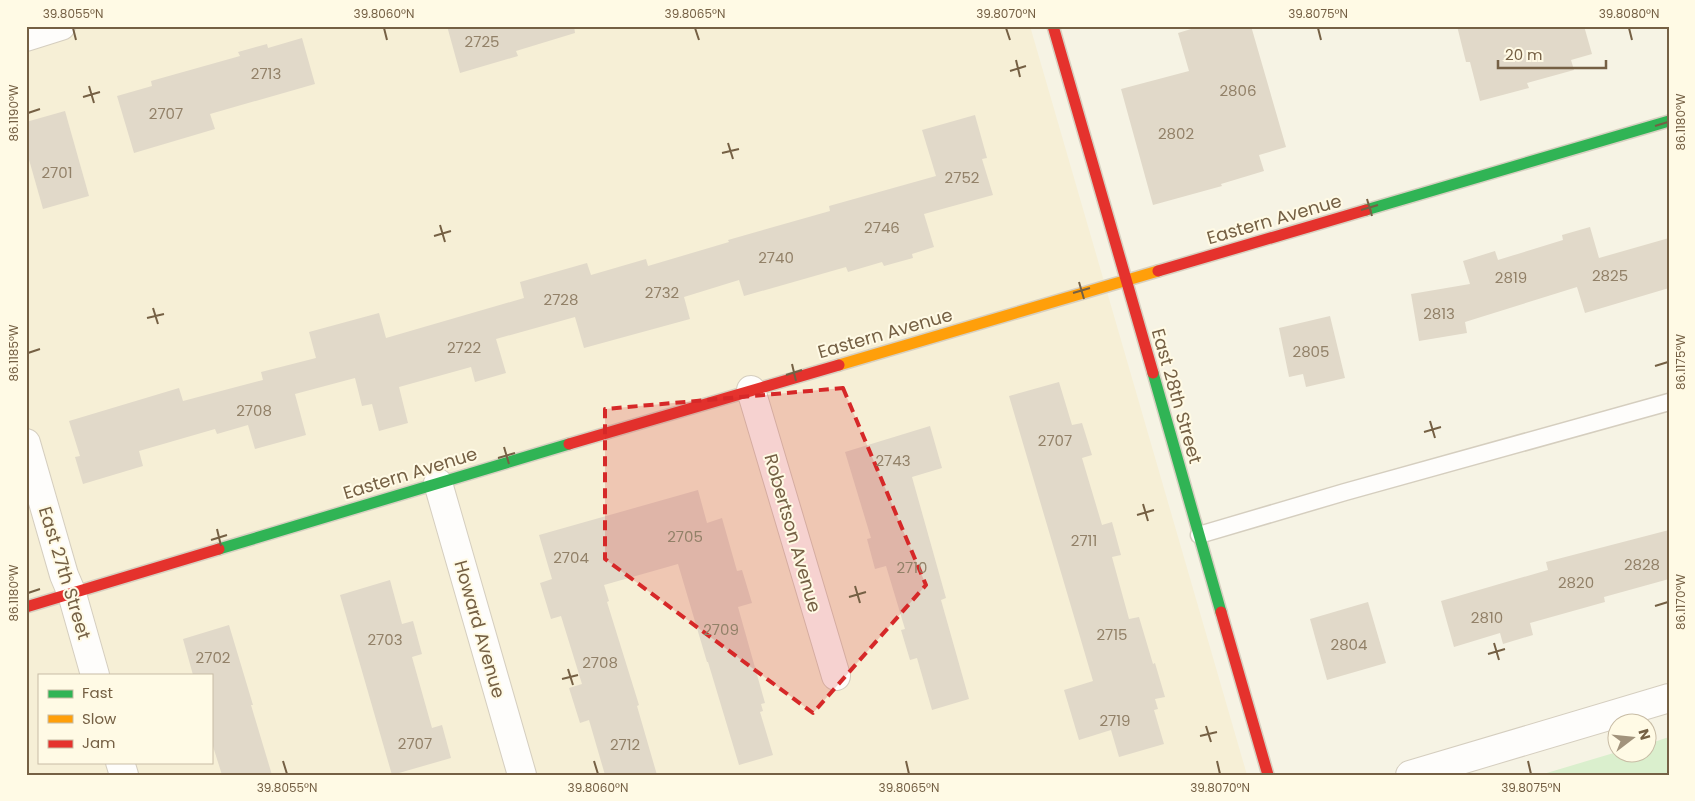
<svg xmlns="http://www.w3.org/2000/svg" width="1695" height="801" viewBox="0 0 1695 801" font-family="Poppins,sans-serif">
<rect width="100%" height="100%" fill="#f6f3e4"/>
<path fill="#f6efd6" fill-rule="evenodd" d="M26,26H1030L1247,775H26ZM39,675H211V762H39Z"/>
<polygon fill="#daefcd" points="1669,737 1669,775 1540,775 1617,752 1618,754 1648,754 1648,744"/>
<g fill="#e1d9c9">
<polygon points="447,26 574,26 575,33 516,51 518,56 460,73"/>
<polygon points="1201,26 1251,26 1286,147 1259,155 1264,171 1221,184 1222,186 1153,205 1121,89 1189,71 1178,33"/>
<polygon points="1457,26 1584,26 1592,54 1571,60 1574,70 1527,83 1529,88 1480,101 1470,62 1466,62"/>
<polygon points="302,38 315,84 210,114 215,129 134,153 117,96 152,86 151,81 240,56 238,52 267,44 268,48"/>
<polygon points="65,111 89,196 43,209 26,149 26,122"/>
<polygon points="975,115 987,158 982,159 993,195 924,214 934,247 912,254 913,258 884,266 882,262 848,272 846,267 744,296 739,280 684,297 690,319 584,348 575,317 496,339 506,373 475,382 471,367 399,387 408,423 379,431 372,404 362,406 355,378 295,394 306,435 255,449 248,425 217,434 215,429 139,451 143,466 83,484 75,457 80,456 69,421 179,388 183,401 263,380 261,372 316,358 309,332 379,313 386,338 524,298 520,282 587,263 591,275 646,259 648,266 729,242 728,240 830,211 829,206 936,176 922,130"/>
<polygon points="1590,227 1599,258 1669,238 1669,288 1585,313 1577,287 1465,322 1467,333 1419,341 1411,294 1470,284 1463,261 1495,251 1498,260 1563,240 1562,235"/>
<polygon points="1330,316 1345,378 1306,387 1303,374 1289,377 1279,328"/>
<polygon points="1059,382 1072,425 1082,423 1092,455 1082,458 1102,525 1112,522 1121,555 1112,557 1129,619 1139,617 1153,664 1155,663 1165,697 1155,699 1158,709 1154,710 1164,744 1119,757 1111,730 1079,740 1064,690 1093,681 1009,396"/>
<polygon points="930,426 942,468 912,477 946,598 941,600 969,699 932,710 917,658 910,660 901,630 905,629 886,566 875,569 867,539 871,538 845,452"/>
<polygon points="698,490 707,523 722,518 737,571 742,570 752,603 738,607 765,703 761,704 763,711 760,712 773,755 739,765 708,662 707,662 678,564 604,585 609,601 607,602 639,705 637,706 657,775 605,775 589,720 580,723 569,688 582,684 561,616 551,619 540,583 552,579 539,535"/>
<polygon points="1669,530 1669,579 1604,597 1605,602 1530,623 1533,635 1503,644 1500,633 1454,647 1441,601 1548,570 1546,562"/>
<polygon points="390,580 402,624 413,621 422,654 412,657 432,728 442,725 451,758 392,775 340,595"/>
<polygon points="1368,602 1386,663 1327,680 1310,619"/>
<polygon points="229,625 253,705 251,705 272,775 222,775 211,740 211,675 193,675 183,639"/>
</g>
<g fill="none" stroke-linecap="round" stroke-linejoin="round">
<g stroke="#d5cebf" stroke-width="19">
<polyline id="lane" points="1199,535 1345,492 1669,402"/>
</g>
<g stroke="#d5cebf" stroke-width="30">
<g id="street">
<polyline points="26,37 61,26"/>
<polyline points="751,390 836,676"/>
<polyline points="26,443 64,575 72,594 95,675"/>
<polyline points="438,483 522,775"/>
<polyline points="120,762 124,775"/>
<polyline points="1410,775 1669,698"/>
</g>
</g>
<g stroke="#d7d0c1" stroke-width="14">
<g id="fast">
<polyline points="1366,210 1669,121"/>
<polyline points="1153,373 1221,612"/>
<polyline points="219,549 569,444"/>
</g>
</g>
<g stroke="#d7d0c1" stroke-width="14">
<polyline id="slow" points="839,365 1158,271"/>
</g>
<g stroke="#d7d0c1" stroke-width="14">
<g id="jam">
<polyline points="1053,26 1153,373"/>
<polyline points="1158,271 1366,210"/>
<polyline points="569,444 839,365"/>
<polyline points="26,607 219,549"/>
<polyline points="1221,612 1268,775"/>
</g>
</g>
<use href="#lane" stroke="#fefdfb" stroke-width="16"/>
<use href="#street" stroke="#fefdfb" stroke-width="28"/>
<use href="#fast" stroke="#30b455" stroke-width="11"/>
<use href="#slow" stroke="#ff9f0a" stroke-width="11"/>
<use href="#jam" stroke="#e5322d" stroke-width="11"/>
</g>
<path fill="#d62828" fill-opacity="0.2" stroke="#d62828" stroke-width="4" stroke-dasharray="10 6" stroke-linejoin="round" d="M843,388L926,585L813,713L605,559V409Z"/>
<path fill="none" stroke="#756044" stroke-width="2" d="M73,28L76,40M384,28L387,40M695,28L699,40M1006,28L1010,40M1318,28L1321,40M1629,28L1632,40M1016,60L1020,77M1010,71L1026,66M89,86L94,103M83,97L100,92M28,113L40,109M1655,126L1668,122M728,143L733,159M722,153L739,149M1367,199L1372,216M1361,210L1378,205M440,225L445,242M434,236L451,231M1079,282L1084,299M1073,293L1090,288M153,308L158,324M147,318L164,314M28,353L40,349M792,364L796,381M1655,366L1668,362M786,375L802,370M1430,421L1435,438M1424,432L1441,427M504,447L509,464M498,458L515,453M1143,504L1148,521M1137,515L1154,510M217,529L221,546M211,540L227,535M855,586L860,603M28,593L40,589M849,597L866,592M1655,606L1668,602M1494,643L1499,660M1488,654L1505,649M568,669L573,685M562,679L578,675M1206,726L1211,742M1200,736L1217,732M283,761L287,774M594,761L598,774M906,761L909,774M1217,761L1220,774M1528,761L1531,774"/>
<g text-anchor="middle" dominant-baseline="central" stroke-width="4" stroke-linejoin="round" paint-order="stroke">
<g font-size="15" fill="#928168">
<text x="482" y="41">2725</text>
<text x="266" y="73">2713</text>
<text x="1238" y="90">2806</text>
<text x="166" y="113">2707</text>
<text x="1176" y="133">2802</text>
<text x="57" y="172">2701</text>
<text x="962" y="177">2752</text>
<text x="882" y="227">2746</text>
<text x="776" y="257">2740</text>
<text x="1610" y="275">2825</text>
<text x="1511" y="277">2819</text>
<text x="662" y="292">2732</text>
<text x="561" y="299">2728</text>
<text x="1439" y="313">2813</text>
<text x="464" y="347">2722</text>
<text x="1311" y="351">2805</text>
<text x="254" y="410">2708</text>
<text x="1055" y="440">2707</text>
<text x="893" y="460">2743</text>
<text x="685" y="536">2705</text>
<text x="1084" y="540">2711</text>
<text x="571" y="557">2704</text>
<text x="1642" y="564">2828</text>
<text x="912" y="567">2710</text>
<text x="1576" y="582">2820</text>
<text x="1487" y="617">2810</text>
<text x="721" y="629">2709</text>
<text x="1112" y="634">2715</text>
<text x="385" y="639">2703</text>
<text x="1349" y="644">2804</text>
<text x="213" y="657">2702</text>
<text x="600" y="662">2708</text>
<text x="1115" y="720">2719</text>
<text x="415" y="743">2707</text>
<text x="625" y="744">2712</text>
</g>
<g font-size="18" fill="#756044" stroke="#fffae5">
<text transform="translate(1274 219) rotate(-16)">Eastern Avenue</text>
<text transform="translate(885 333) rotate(-16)">Eastern Avenue</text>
<text transform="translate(1177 396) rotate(74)">East 28th Street</text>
<text transform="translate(410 473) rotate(-17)">Eastern Avenue</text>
<text transform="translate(793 533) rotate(74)">Robertson Avenue</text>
<text transform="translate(65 573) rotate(73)">East 27th Street</text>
<text transform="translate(480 629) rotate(74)">Howard Avenue</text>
</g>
</g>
<rect width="1695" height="801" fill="none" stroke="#fffae5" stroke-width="55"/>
<rect x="38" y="674" width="175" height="90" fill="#fffae5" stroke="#c8bca5"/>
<rect x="48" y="690" width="25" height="8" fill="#30b455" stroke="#c8bca5"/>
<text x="82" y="698" font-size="15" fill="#756044">Fast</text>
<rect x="48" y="715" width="25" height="8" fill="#ff9f0a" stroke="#c8bca5"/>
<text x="82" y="724" font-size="15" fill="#756044">Slow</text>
<rect x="48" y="740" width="25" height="8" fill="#e5322d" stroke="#c8bca5"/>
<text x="82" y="748" font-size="15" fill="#756044">Jam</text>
<g transform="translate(1632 738) rotate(74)"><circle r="24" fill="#fffae5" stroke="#c8bca5"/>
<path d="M0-4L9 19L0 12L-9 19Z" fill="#a2937c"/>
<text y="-8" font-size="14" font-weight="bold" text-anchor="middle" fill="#756044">N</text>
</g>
<path d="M1498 60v8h108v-8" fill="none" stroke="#756044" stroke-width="2.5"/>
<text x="1505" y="60" font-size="15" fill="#756044" stroke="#fffae5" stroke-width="4" paint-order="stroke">20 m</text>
<rect x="28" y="28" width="1640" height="746" fill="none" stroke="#756044" stroke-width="2"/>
<g font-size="12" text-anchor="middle" fill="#756044">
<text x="73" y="18">39.8055°N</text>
<text x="384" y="18">39.8060°N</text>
<text x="695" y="18">39.8065°N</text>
<text x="1006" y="18">39.8070°N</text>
<text x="1318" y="18">39.8075°N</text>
<text x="1629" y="18">39.8080°N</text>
<text transform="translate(14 113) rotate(-90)" y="4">86.1190°W</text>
<text transform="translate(1681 122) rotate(-90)" y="4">86.1180°W</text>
<text transform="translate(14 353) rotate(-90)" y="4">86.1185°W</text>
<text transform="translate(1681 362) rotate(-90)" y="4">86.1175°W</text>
<text transform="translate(14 593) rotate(-90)" y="4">86.1180°W</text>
<text transform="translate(1681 602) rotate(-90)" y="4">86.1170°W</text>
<text x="287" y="792">39.8055°N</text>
<text x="598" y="792">39.8060°N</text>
<text x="909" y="792">39.8065°N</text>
<text x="1220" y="792">39.8070°N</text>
<text x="1531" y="792">39.8075°N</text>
</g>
</svg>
